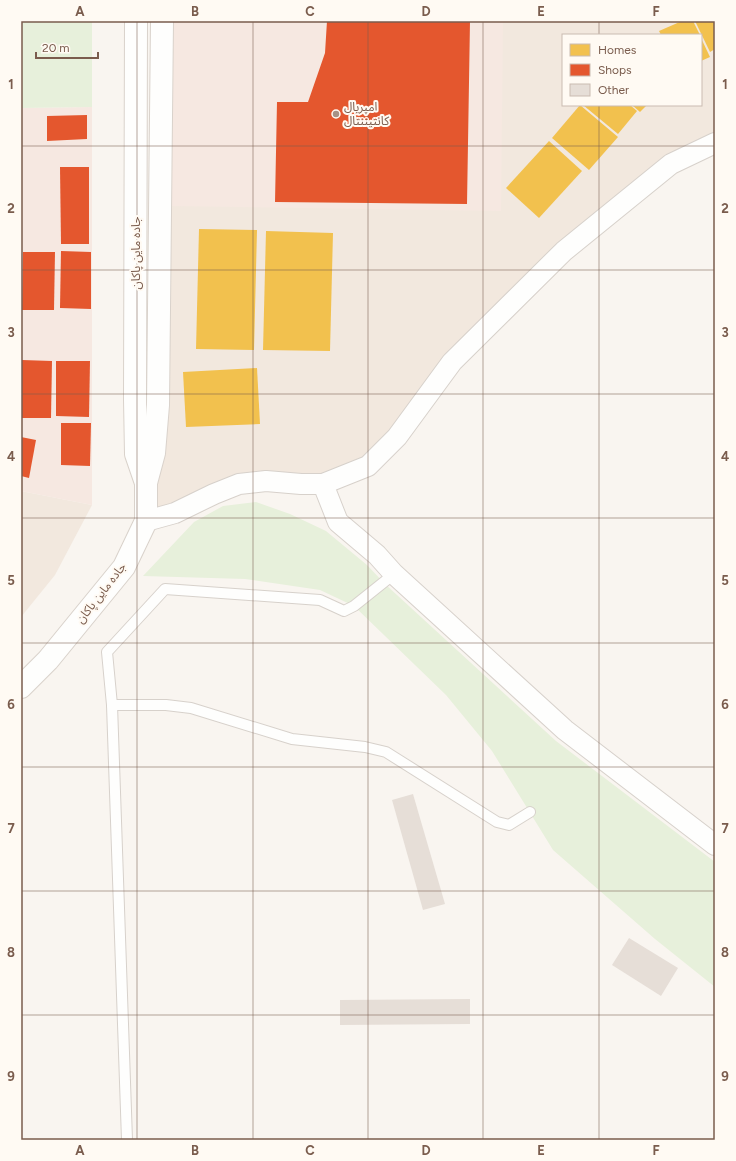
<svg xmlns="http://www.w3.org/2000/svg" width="736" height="1161" viewBox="0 0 736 1161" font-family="Figtree,'Noto Sans Arabic',sans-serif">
<rect width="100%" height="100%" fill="#f9f5f0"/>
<g fill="#f2e8de" fill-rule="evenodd">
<path d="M162,21H715V143L564,251L397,437L323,484L266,481L146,521ZM563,35H701V105H563Z"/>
<polygon points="21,491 92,505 55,575 21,617"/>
</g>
<g fill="#f6e8e1">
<polygon points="171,21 503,21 501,211 169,206"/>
<polygon points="92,107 92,505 21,491 21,108"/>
</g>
<g fill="#e7f0db">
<polygon points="21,21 92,21 92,107 21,108"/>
<polygon points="256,502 290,514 326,531 367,565 385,584 556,741 715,862 715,987 655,939 553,850 492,751 446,695 354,606 320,590 245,579 143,576 194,522 223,506"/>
</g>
<g fill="#f2c14e">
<polygon points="682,21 693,21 700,35 661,35 659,31"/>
<polygon points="695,21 715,21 715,49 710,52"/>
<polygon points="701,38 710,57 701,61"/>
<polygon points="580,105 618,137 589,170 552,138"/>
<polygon points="583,105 630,105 637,111 618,134"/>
<polygon points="632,105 647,105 640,112"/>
<polygon points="549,141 582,171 539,218 506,188"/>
<polygon points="199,229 257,230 254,350 196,349"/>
<polygon points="266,231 333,233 330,351 263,350"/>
<polygon points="257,368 260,424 186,427 183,372"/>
</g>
<g fill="#e4572e">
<polygon points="327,21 470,21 467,204 275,202 277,102 308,102 325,53"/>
<polygon points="87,115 87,139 47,141 47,116"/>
<polygon points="60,167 89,167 89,244 61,244"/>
<polygon points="61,251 91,252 91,309 60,308"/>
<polygon points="23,252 55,252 54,310 22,310"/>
<polygon points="22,360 52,361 51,418 21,418"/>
<polygon points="56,361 90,361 89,417 56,416"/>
<polygon points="61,423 91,423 90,466 61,465"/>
<polygon points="21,437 36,440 29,478 21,476"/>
</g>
<g fill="#e6ded7">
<polygon points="413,794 445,904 423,910 392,800"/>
<polygon points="629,938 678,968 661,996 612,965"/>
<polygon points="470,999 470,1024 340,1025 340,1000"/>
</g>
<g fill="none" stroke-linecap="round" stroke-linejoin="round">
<g stroke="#d7d1cb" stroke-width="12">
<g id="service">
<polyline points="112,705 166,705 191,708 292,739 365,747 386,752 497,822 509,825 530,812"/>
<polyline points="127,1140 112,705 107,652 165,589 320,600 344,611 354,606 394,574"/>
</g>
</g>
<g stroke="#d7d1cb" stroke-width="22">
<g id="minor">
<polyline points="323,484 338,522 377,555 394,574 565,730 715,845"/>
<polyline points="146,521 175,513 214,494 239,484 266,481 301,484 323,484 368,466 397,437 452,362 564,251 671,164 715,143"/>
</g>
</g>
<g stroke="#d9d2cb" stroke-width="24">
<g id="secondary">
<polyline points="136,21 135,400 136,454 146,483"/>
<polyline points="21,687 48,660 124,567 146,521 146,483 154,453 158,405 162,21"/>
</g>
</g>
<use href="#service" stroke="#fefefd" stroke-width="10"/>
<use href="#minor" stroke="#fefefd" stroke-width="20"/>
<use href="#secondary" stroke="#fefefd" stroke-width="22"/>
</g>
<path fill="none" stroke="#7a5c4d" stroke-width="1" stroke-opacity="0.55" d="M137,21V1140M253,21V1140M368,21V1140M483,21V1140M599,21V35M599,105V1140M21,146H715M21,270H715M21,394H715M21,518H715M21,643H715M21,767H715M21,891H715M21,1015H715"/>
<circle fill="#a69286" stroke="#fffaf3" stroke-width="1.5" cx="336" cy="114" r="4"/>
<g text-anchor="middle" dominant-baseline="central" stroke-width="4" stroke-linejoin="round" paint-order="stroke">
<g font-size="12" fill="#7a5c4d" stroke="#fffaf3" text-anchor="start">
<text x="344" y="107">امپریال<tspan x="344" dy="14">کانتیننتال</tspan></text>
</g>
<g font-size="12" fill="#7a5c4d" stroke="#fffaf3">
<text transform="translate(136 253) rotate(-90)">جاده ماین پاکان</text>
<text transform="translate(101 593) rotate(-52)">جاده ماین پاکان</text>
</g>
</g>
<rect width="736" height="1161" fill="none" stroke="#fffaf3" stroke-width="44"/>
<rect x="562" y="34" width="140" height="72" fill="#fffaf3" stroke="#cabbb1"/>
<rect x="570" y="44" width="20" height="12" fill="#f2c14e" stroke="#cabbb1"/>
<text x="598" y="54" font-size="12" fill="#7a5c4d">Homes</text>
<rect x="570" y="64" width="20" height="12" fill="#e4572e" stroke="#cabbb1"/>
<text x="598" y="74" font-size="12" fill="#7a5c4d">Shops</text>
<rect x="570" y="84" width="20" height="12" fill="#e6ded7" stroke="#cabbb1"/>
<text x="598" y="94" font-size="12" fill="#7a5c4d">Other</text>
<path d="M36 52v6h62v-6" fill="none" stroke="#7a5c4d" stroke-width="2"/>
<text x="42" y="52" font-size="12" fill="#7a5c4d" stroke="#fffaf3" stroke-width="3" paint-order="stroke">20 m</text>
<rect x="22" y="22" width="692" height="1117" fill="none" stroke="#7a5c4d" stroke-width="1.5"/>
<g font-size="13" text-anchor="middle" font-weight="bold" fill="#7a5c4d">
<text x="80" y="16">A</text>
<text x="195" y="16">B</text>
<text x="310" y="16">C</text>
<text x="426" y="16">D</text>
<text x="541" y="16">E</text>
<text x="656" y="16">F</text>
<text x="11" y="89">1</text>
<text x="725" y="89">1</text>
<text x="11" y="213">2</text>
<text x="725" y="213">2</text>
<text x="11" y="337">3</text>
<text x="725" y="337">3</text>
<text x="11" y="461">4</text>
<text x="725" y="461">4</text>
<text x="11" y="585">5</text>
<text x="725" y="585">5</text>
<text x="11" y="709">6</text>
<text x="725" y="709">6</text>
<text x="11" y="833">7</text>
<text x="725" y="833">7</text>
<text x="11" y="957">8</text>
<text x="725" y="957">8</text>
<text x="11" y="1081">9</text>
<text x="725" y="1081">9</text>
<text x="80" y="1155">A</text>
<text x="195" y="1155">B</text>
<text x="310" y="1155">C</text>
<text x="426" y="1155">D</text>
<text x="541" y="1155">E</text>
<text x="656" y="1155">F</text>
</g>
</svg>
